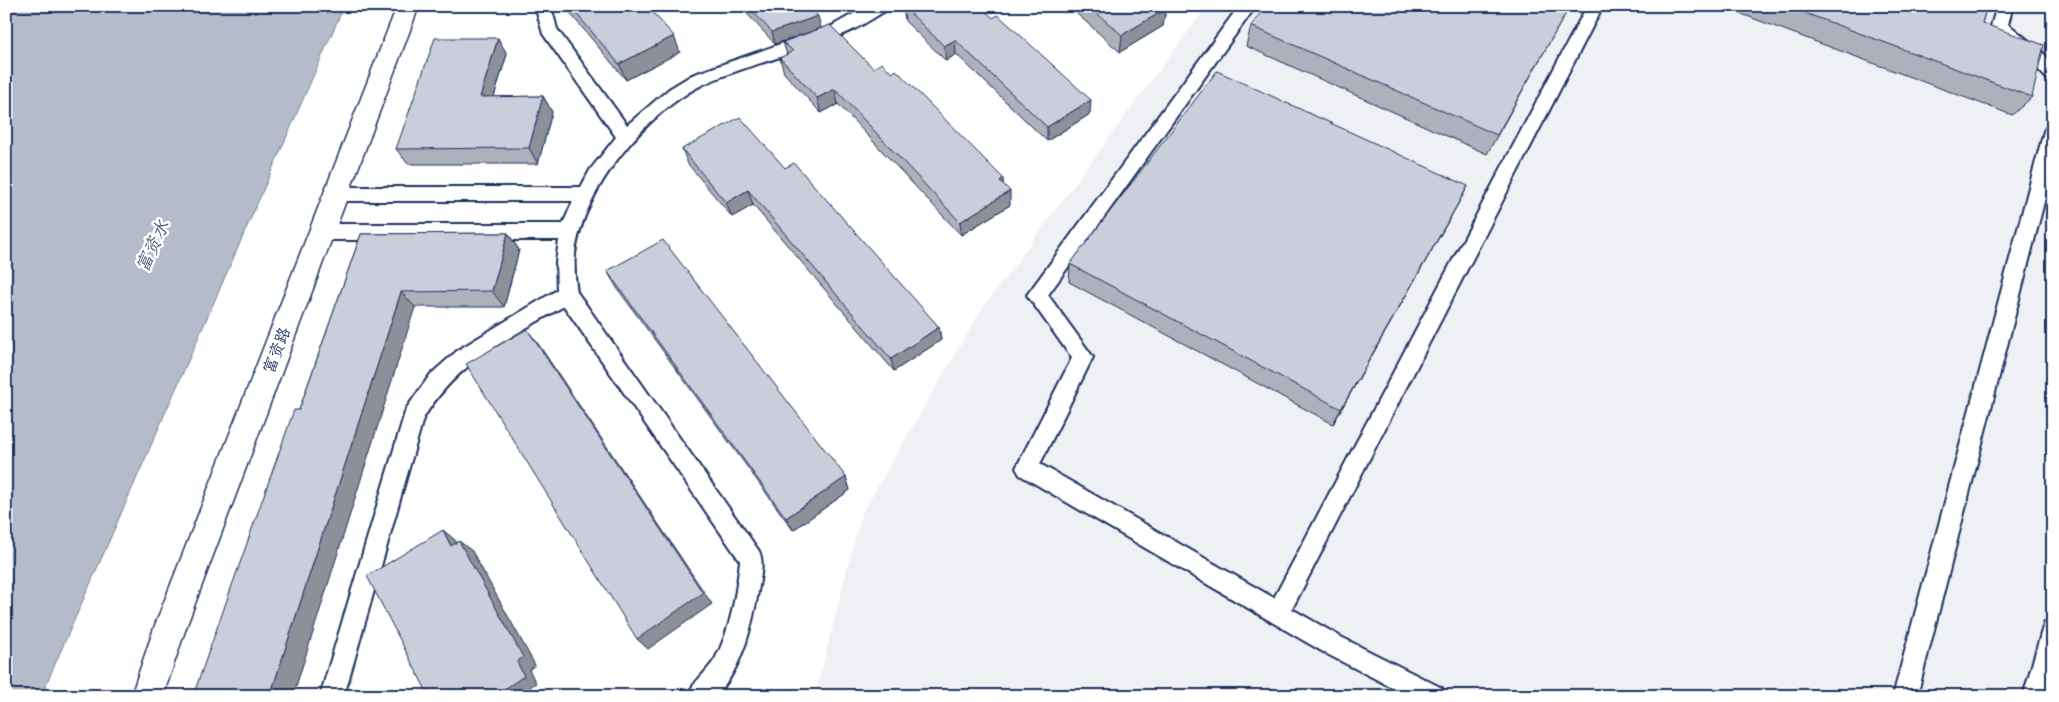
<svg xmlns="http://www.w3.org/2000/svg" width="2059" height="702" viewBox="0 0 2059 702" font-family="Delius,'LXGW WenKai TC',sans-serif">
<rect width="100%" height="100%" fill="#fff"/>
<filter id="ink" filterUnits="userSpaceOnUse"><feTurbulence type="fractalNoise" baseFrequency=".02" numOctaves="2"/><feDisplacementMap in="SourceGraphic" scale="10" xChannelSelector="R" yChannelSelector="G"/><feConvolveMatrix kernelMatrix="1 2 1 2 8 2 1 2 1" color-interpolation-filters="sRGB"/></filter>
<g filter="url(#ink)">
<polygon fill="#eff0f4" points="1207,6 2053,6 2053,696 815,696 861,515 981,310"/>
<polygon fill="#b5bbca" stroke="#77839f" points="6,6 344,6 41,696 6,696"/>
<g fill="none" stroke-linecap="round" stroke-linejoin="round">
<g stroke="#1b2f5e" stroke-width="4">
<g id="lane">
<path d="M535,6H551L557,29L627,125L669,89L692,75L832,26L867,6H889L887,10C873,18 859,28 844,34C800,54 748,64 704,84C646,112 583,189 575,254C574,267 575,280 577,292L759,551C764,562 761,574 759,586C753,623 743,668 716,696H687C693,682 707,672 715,659C731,629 736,594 740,561L564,306C509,339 457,361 423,419L344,696H320L406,409L430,375L458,350L557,290L556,262L559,240H322L315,237L313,232L315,227L322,224H563L573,201H336L329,199L327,194L329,189L336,187H581L590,170L616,137L543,34Z"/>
<polygon points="1239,6 1256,6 1048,295 1093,357 1040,464 1274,598 1587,6 1603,6 1292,609 1341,637 1442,688 1446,696 1409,696 1325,653 1020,475 1016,468 1072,358 1027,295"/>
<polygon points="1997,6 2013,6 2008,24 2038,48 2053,63 2053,80 2047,79 2026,56 1993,30 1991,26"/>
<polygon points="2053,124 2053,167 1917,696 1893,696 2044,131 2047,126"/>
<polygon points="2053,619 2053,674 2047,696 2023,696 2042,630 2045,622"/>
</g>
</g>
<g stroke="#1b2f5e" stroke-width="3">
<polygon id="secondary" points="397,6 419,6 187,625 163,696 131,696 155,625"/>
</g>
<use href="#lane" fill="#fff" fill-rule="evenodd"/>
<use href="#secondary" fill="#fff" fill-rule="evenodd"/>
</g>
<g fill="#aeb1bb" stroke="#1b2f5e">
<polygon points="564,6 647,6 680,52 626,80"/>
<polygon points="740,6 813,6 814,11 813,11 821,28 775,44"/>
<polygon points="903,6 1090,114 1047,141 956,54 946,61 905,21"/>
<polygon points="1068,6 1162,6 1166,9 1163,26 1120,52"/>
<polygon points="1266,6 1570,6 1487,154 1246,46 1251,26"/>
<polygon points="1729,6 1987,6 1982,23 2032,97 2012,115 1728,9"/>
<polygon points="783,42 873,68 1004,185 1010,205 961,235 838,104 821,113 784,73 780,58 787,55"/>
<polygon points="507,54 494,97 543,96 552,112 538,164 408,164 396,149"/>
<polygon points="682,149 785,168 939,327 941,340 894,371 753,205 732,217 688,164"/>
<polygon points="1468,186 1333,424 1069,282 1070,264"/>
<polygon points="508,233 519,250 504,307 415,307 299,410 361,234"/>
<polygon points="607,271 846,477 850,490 793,530 617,288"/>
</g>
<g fill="#8d9099" stroke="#1b2f5e">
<polygon points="806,6 813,6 814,11 807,14"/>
<polygon points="1166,9 1163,26 1120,52 1122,35"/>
<polygon points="818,16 821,28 775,44 772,32"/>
<polygon points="674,36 680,52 626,80 619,64"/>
<polygon points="498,38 507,54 489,113 480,97"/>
<polygon points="955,40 956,54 946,61 944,46"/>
<polygon points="835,89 838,104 821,113 817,98"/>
<polygon points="543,96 552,112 538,164 529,148"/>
<polygon points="1091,100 1090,114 1047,141 1047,127"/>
<polygon points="1003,178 1004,193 1000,181"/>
<polygon points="1468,186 1458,204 1333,424 1341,409"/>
<polygon points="748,190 753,205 732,217 726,203"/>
<polygon points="1010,191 1010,205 961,235 960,222"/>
<polygon points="508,233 519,250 504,307 492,291"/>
<polygon points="401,292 415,307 293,696 270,696"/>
<polygon points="939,327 941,340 894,371 891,359"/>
<polygon points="527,329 539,345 712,604 648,649 637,639"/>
<polygon points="846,477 850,490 793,530 786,518"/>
<polygon points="443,530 455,540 464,556 451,546"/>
<polygon points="459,541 472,551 535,665 529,670 536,683 517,696 494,696 517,662"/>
</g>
<g fill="#caceda" stroke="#1b2f5e">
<polygon points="570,6 647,6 674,36 619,64"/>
<polygon points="747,6 809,6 818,16 772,32"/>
<polygon points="903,6 980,6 993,18 998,15 1091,100 1047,127 955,40 944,46"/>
<polygon points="1088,6 1162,6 1166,9 1122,35"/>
<polygon points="1266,6 1570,6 1497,135 1251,26"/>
<polygon points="1786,6 1987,6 1982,23 2044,45 2032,97"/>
<polygon points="830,25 873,68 882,63 892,73 896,70 1003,178 1000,181 1010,191 960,222 835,89 817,98 780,58 793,51 783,42"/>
<polygon points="435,38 498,38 480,97 543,96 529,148 396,149"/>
<polygon points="1217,71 1468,186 1341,409 1070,264"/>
<polygon points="740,117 785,168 794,163 939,327 891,359 748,190 726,203 682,149"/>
<polygon points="508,233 492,291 401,292 270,696 193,696 294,410 299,410 361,234"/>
<polygon points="663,240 846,477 786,518 607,271"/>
<polygon points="527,329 703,593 637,639 466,364"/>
<polygon points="443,530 451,546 459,541 523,657 517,662 524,676 494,696 429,696 367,576"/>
</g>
</g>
<g text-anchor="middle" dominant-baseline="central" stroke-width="5" stroke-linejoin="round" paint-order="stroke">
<g font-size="16" fill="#1b2f5e" stroke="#fff">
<text transform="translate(276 350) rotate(-69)">富资路</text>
</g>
<g font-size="18" font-style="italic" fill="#49597e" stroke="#fff">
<text transform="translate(152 246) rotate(-65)">富资水</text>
</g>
</g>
<rect width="2059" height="702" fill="none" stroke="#fff" stroke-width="25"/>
<rect x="12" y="12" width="2034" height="677" fill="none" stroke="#1b2f5e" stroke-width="2" filter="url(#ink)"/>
</svg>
